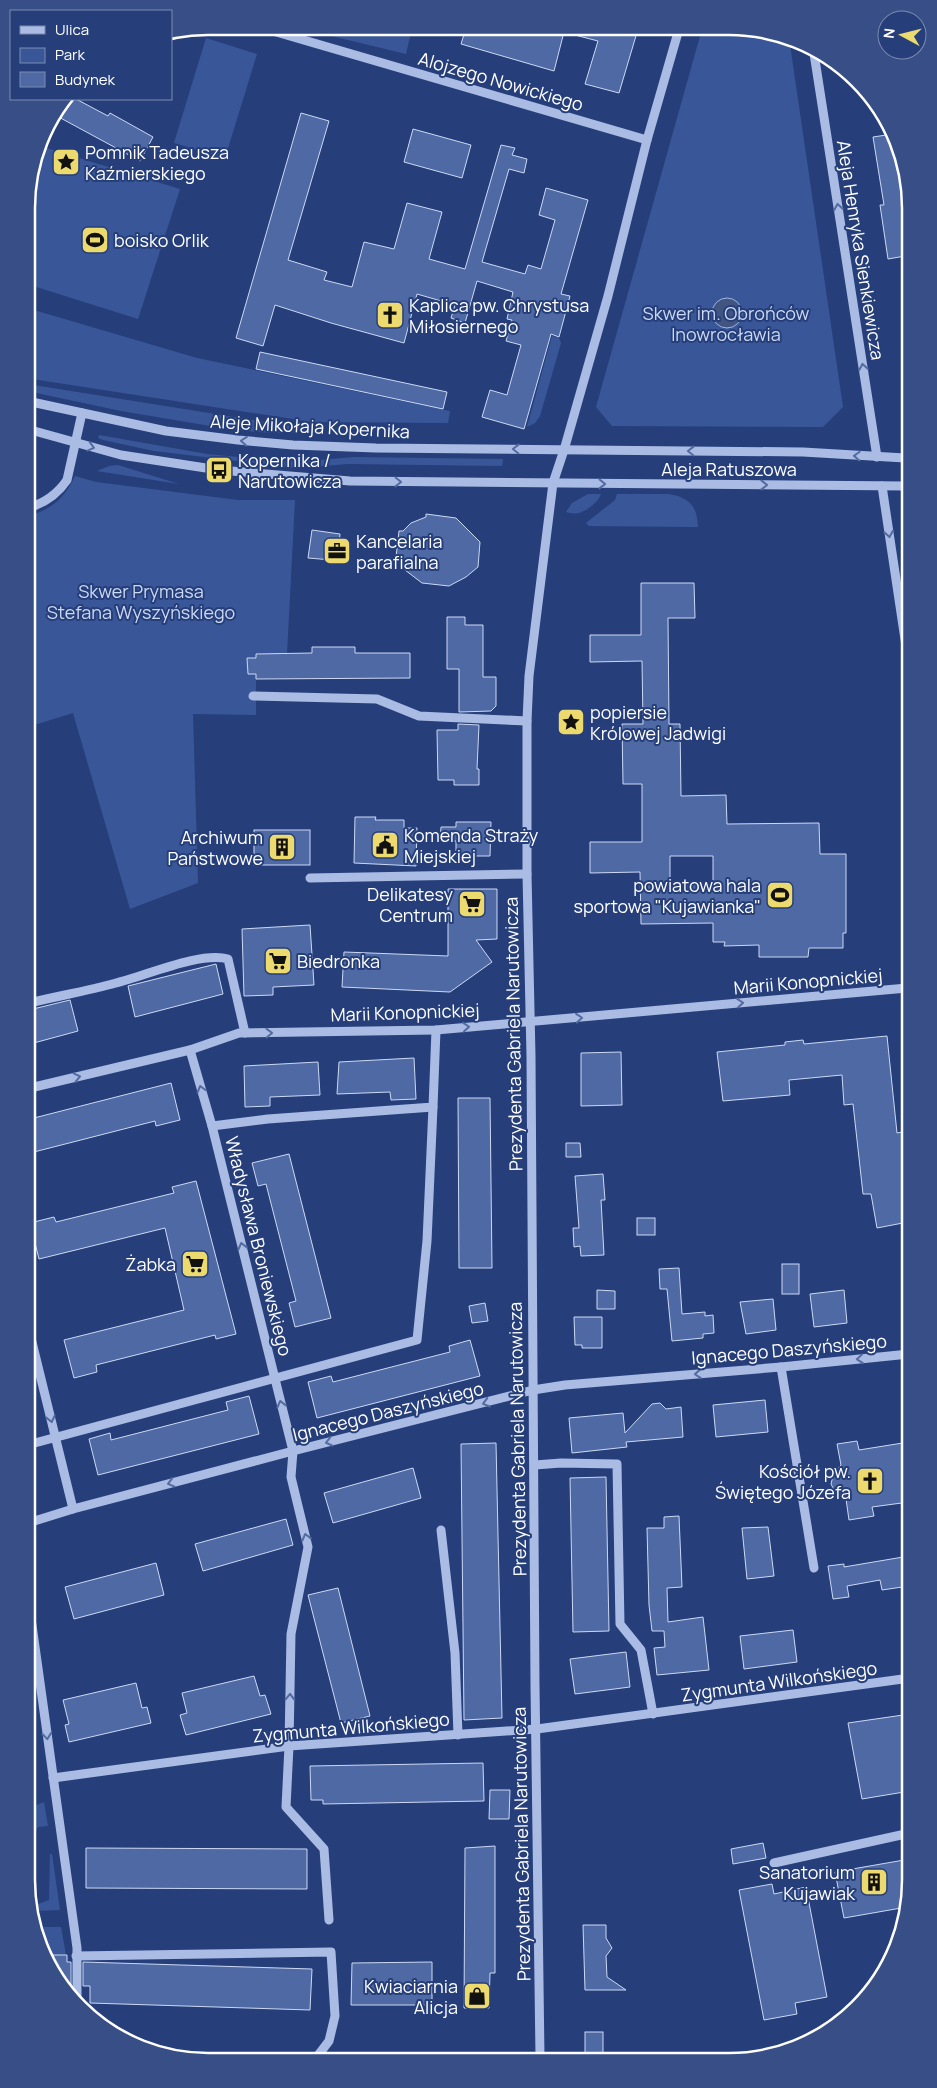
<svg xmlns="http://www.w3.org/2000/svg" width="937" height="2088" viewBox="0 0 937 2088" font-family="Manrope,sans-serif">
<rect width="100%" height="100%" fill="#263f7b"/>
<g fill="#395798">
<polygon points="294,27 412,28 406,54"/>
<polygon points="702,29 764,30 789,38 843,407 823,427 612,426 596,407"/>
<polygon points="206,38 257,54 225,158 174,143"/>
<polygon points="40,146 180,189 138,319 27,284 27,196"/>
<polygon points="27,308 197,358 450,411 448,423 312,422 32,379 27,376"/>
<polygon points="552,336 559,338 561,343 540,416 535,423 527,427"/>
<polygon points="27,384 316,430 316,432 272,433 234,430 121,411 27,391"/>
<polygon points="99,435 207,454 281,461 308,461 354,457 503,459 502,466 348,464 296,468 154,451 103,440 98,438"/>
<polygon points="118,465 179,484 97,471 109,466"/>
<path d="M75,476L96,482L238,500H295L287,654H256V658H247L248,674H256V715L193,714L198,883L130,909L73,713L28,727V516C51,510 65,498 75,476Z"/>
<path d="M588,494H601C599,501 587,511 579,513C575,514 569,513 566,512L572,503Z"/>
<path d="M617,494H669C690,498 697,506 698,527L589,526L586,523L615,500Z"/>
<polygon points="44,1802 48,1826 38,1827 34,1834 35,1840 32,1840 32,1807"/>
<polygon points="50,1854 52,1854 60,1910 36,1911 38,1904 49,1900"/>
<polygon points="33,1927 61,1927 66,1955 45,1955"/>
</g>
<circle fill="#425581" stroke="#9eb5e5" cx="727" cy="313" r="15"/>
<g fill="#4e69a4" stroke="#ccd9f3" fill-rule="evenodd">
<polygon points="466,28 565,28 554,71 461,44"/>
<polygon points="572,29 638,29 619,93 585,84 598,41 571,34"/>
<polygon points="67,99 76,99 108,116 110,113 153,137 140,161 55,115"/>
<polygon points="301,113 329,121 288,260 327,272 324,280 352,287 364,242 394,249 407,203 442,212 429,259 465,269 501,145 515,148 512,155 527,159 524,173 509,169 482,262 525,274 528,265 541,269 555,220 539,215 546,188 588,200 561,294 570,296 559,337 551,334 524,429 482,417 490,390 507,395 521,345 506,341 512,320 507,319 513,292 477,281 465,323 451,318 455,305 417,294 404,343 331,323 275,305 263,346 236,338"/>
<polygon points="413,129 471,145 462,178 404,162"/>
<polygon points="893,134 904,161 905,256 888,259 880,205 884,205 873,137"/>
<polygon points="260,352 447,392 443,409 256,369"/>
<polygon points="426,514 456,518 480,542 478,567 466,577 449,586 422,583 405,570 396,557 399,531 403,531 411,523 426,517"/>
<polygon points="312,530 340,534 339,545 346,546 344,561 308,558"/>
<path d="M641,583H694L695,618H668L669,724H680L681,796L726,795L727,824L819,823L820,854H846V933H843V948H809L808,957H759V945L724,946L725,942H713V923L641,924L640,872L590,873V842H642V784H623L622,724H643L642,661L590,662V635H641ZM670,856H713V884H670Z"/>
<polygon points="447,617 465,617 465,625 483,625 483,677 496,677 496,706 491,711 459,712 459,669 447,669"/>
<polygon points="312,647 355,647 355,653 410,653 410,678 256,679 256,674 248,674 247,658 256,658 256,654 312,653"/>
<polygon points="458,724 479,725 477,769 479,769 479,785 454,785 454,780 438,780 437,730 458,730"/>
<polygon points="355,817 376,817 375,820 404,820 404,828 417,828 416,866 354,863"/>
<polygon points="456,822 491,822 490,856 456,856 456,841 440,841 441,827 456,827"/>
<rect x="254" y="830" width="56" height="35"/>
<polygon points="448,889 497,889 497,939 476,940 492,962 450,992 342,987 344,952 448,956"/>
<polygon points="310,925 314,985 273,987 273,995 244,996 242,929"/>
<polygon points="216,964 223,994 135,1017 128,986"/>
<polygon points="70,1000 78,1031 30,1044 29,1010"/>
<polygon points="887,1036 897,1133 908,1131 908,1222 877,1228 871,1194 863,1194 853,1104 844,1105 842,1075 789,1080 790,1095 723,1101 717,1052 785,1045 785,1042 803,1040 804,1044"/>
<polygon points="621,1052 622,1105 581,1106 581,1053"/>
<polygon points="414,1058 416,1099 391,1100 390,1092 337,1094 339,1062"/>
<polygon points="318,1062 320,1095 270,1097 270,1106 245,1107 244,1066"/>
<polygon points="171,1083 180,1120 156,1126 155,1121 30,1153 30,1119"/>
<polygon points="458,1098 490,1098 492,1268 459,1268"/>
<polygon points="566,1143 580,1143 581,1157 566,1157"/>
<polygon points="289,1154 331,1318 295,1327 289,1303 296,1301 266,1184 258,1186 252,1163"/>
<polygon points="603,1174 605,1200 601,1200 604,1255 581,1256 580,1246 574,1247 573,1228 579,1228 575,1176"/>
<polygon points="196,1181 236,1334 216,1339 215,1335 96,1365 97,1372 74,1378 64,1340 184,1310 165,1228 39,1259 30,1223 54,1217 56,1222 174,1193 172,1187"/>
<rect x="637" y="1218" width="18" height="17"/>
<rect x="782" y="1264" width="17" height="30"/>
<polygon points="679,1268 682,1314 705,1312 705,1316 713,1315 714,1333 703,1334 703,1338 672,1341 667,1289 660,1289 659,1269"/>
<polygon points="597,1290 615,1291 615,1309 597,1309"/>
<polygon points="844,1290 847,1323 814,1327 810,1294"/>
<polygon points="773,1299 776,1330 746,1334 740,1302"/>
<polygon points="485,1303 488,1321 472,1323 469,1306"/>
<polygon points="574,1317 602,1317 602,1348 582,1348 582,1345 575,1345"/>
<polygon points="470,1340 480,1376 317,1418 308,1382 331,1376 333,1382 450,1352 449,1346"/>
<polygon points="249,1396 259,1434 98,1475 89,1439 110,1433 111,1440 228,1410 226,1402"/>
<polygon points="765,1400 768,1432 716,1437 713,1405"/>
<polygon points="660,1403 666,1409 681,1407 683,1437 626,1442 627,1447 572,1453 569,1418 623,1413 625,1433 652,1404"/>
<polygon points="857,1441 859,1450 909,1442 909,1502 872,1507 874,1516 849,1520 846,1499 834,1490 831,1484 834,1472 841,1465 837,1444"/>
<polygon points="496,1443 502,1718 464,1720 461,1444"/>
<polygon points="413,1468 421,1498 333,1523 324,1493"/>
<polygon points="606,1477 609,1631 573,1632 570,1478"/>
<polygon points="679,1516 682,1587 667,1588 668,1622 703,1617 709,1670 657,1675 654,1648 665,1647 664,1631 652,1631 649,1605 647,1528 664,1528 664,1517"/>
<polygon points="286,1519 293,1545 203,1571 195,1544"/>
<polygon points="768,1527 774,1576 747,1579 742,1528"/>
<polygon points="909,1556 909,1586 882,1590 880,1580 847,1586 849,1597 833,1599 828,1566 844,1564 844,1567"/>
<polygon points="156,1563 164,1595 74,1619 65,1587"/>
<polygon points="338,1588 370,1716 341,1723 308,1595"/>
<polygon points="793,1630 797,1662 744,1669 740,1636"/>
<polygon points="626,1652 630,1687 575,1694 570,1659"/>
<polygon points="254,1676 260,1696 265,1695 271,1714 186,1735 180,1715 187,1713 182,1693"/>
<polygon points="136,1683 142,1708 147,1707 151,1723 69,1742 65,1725 69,1724 63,1700"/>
<polygon points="910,1714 910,1791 862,1799 848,1723"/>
<polygon points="483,1763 484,1801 323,1804 323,1800 311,1800 310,1766"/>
<polygon points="490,1790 510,1790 509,1819 489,1819"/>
<polygon points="763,1843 766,1858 733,1864 731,1849"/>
<polygon points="495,1846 495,1973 490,1973 489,2008 464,2008 465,1848"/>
<polygon points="86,1848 307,1849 307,1889 86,1888"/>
<polygon points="910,1859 910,1892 907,1907 844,1918 835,1872"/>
<polygon points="772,1884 774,1894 806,1887 827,1997 795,2003 797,2014 764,2020 739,1890"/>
<polygon points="583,1925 606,1925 606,1938 612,1948 606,1956 607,1977 626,1990 585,1990"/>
<polygon points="45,1955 67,1955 67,1962 71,1962 71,1986 62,1986 57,1981"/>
<polygon points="83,1962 312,1969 310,2010 90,2003 90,1986 83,1986"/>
<polygon points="432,1962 432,2005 351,2005 352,1963"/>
<rect x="585" y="2032" width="18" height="24"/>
</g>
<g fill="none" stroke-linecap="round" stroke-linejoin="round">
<g stroke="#aabce4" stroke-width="9">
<polyline points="259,27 647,140"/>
<polyline points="813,47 877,457"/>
<polyline points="27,401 166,431 238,440 293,445 376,448 803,452 905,458"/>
<polyline points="27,429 121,455 219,470 350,481 906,486"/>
<polyline points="882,486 906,646"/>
<path d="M28,508C45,503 57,495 67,480L82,413"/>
<polyline points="253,696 377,699 419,716 527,721"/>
<polyline points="310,878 527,874"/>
<path d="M29,1003C58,996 87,991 116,983C145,976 201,951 228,959L245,1033"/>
<polyline points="190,1050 212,1126 293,1451 291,1477 308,1547 291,1634 289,1746 286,1807 324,1849 329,1920"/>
<polyline points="30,1088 190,1050 239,1033 436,1030 907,988"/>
<polyline points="212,1126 268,1119 433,1107 436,1030"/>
<polyline points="31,1338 73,1509"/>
<polyline points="781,1367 814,1568"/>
<polyline points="31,1444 417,1340 427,1241 433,1107"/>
<polyline points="535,1465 561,1463 617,1464 620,1624 641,1650 653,1714"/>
<polyline points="31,1522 73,1509 293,1451 533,1390 565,1385 781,1367 909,1354"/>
<polyline points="441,1530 455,1653 458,1735"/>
<polyline points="31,1618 77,1948 77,2003"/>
<polyline points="53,1778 289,1746 537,1729 910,1678"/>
<polyline points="774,1863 910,1833"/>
<polyline points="76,1956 331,1952 335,2016 329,2041 316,2058"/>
<polyline points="540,2057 535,1686 531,1056 527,874 527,721 529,676 553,483 564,450 608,296 647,140 679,29"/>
</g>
</g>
<defs><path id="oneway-chevron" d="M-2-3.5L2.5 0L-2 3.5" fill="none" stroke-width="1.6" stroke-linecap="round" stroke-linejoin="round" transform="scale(1.25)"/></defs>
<g stroke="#546ba0">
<use href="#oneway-chevron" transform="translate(838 207) rotate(-99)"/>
<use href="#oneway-chevron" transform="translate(863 367) rotate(-99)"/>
<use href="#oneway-chevron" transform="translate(244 441) rotate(-175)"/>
<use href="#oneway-chevron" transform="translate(91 447) rotate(15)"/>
<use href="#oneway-chevron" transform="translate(516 449) rotate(-179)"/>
<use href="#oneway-chevron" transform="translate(691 451) rotate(-179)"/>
<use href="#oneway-chevron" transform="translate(857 456) rotate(-177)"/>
<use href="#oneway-chevron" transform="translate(398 482) rotate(1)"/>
<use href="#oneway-chevron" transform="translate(602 484) rotate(1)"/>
<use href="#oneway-chevron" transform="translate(764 485)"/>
<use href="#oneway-chevron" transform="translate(889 534) rotate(81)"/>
<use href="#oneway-chevron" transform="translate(740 1003) rotate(-5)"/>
<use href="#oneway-chevron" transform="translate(579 1018) rotate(-5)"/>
<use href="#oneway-chevron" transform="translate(466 1027) rotate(-5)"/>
<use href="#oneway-chevron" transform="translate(269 1033) rotate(-1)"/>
<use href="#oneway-chevron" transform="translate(77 1077) rotate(-13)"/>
<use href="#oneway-chevron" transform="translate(201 1089) rotate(-106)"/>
<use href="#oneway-chevron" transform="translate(242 1246) rotate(-104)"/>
<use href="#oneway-chevron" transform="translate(860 1359) rotate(174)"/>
<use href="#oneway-chevron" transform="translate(698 1374) rotate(175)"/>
<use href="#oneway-chevron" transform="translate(486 1403) rotate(164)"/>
<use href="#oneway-chevron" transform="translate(281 1404) rotate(-104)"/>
<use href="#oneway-chevron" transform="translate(51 1419) rotate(77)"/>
<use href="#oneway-chevron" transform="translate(329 1442) rotate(166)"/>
<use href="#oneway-chevron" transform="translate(171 1483) rotate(165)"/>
<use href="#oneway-chevron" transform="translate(306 1537) rotate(-104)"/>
<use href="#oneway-chevron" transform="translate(290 1697) rotate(-89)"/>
<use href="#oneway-chevron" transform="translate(47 1736) rotate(83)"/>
</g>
<defs>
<g id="sight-square" transform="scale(1.4375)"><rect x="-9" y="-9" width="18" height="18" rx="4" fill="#edda6f" stroke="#263f7b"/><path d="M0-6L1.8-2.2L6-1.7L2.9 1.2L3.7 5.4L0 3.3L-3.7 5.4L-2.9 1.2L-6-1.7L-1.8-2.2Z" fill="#111"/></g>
<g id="stadium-square" transform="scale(1.4375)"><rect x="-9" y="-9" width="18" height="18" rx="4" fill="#edda6f" stroke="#263f7b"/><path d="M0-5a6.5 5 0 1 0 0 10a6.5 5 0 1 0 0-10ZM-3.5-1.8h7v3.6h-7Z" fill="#111"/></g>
<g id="church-square" transform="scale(1.4375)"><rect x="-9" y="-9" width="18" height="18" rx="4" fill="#edda6f" stroke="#263f7b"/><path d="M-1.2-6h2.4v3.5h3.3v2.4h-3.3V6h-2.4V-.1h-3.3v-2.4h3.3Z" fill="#111"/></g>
<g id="bus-square" transform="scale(1.4375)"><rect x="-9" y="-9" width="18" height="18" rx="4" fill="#edda6f" stroke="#263f7b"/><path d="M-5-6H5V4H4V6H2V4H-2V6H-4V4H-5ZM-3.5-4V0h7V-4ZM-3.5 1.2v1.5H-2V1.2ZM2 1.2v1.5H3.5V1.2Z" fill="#111"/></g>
<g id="office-square" transform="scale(1.4375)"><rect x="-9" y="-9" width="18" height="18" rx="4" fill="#edda6f" stroke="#263f7b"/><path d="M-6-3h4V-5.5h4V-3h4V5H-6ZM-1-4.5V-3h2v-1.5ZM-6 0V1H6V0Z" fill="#111"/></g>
<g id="civic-square" transform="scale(1.4375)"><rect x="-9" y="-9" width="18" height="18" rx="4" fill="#edda6f" stroke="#263f7b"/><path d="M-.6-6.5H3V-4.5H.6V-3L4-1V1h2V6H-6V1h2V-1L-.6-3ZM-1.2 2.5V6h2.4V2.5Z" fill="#111"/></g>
<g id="building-square" transform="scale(1.4375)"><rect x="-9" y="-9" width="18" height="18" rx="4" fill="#edda6f" stroke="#263f7b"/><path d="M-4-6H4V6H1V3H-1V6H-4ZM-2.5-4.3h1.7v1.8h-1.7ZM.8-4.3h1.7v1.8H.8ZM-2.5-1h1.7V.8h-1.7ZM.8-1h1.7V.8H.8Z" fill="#111"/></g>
<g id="supermarket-square" transform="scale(1.4375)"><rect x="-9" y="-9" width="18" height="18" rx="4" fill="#edda6f" stroke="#263f7b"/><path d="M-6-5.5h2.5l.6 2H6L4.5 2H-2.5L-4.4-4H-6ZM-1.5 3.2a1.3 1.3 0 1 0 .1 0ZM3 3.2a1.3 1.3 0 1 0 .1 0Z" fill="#111"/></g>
<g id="shop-square" transform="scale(1.4375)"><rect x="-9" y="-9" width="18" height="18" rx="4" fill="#edda6f" stroke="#263f7b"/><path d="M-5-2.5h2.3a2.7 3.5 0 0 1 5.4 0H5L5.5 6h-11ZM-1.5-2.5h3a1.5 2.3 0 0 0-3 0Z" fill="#111"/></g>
</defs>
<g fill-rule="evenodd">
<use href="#sight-square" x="66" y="162"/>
<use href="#stadium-square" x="95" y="240"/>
<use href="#church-square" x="390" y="315"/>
<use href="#bus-square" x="219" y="470"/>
<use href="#office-square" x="337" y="551"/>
<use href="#sight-square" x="571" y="722"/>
<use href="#civic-square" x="385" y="845"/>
<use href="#building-square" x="282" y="847"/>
<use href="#stadium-square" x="780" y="895"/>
<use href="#supermarket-square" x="472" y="904"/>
<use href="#supermarket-square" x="278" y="961"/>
<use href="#supermarket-square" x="195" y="1264"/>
<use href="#church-square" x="870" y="1481"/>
<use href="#building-square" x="874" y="1882"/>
<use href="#shop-square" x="477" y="1996"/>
</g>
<g text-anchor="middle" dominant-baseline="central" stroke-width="4" stroke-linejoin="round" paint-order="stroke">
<g font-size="18" fill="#fff" stroke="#263f7b">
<text transform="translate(501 81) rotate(16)">Alojzego Nowickiego</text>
<text transform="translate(861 250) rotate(81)">Aleja Henryka Sienkiewicza</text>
<text transform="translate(310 426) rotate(3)">Aleje Mikołaja Kopernika</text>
<text x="729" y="469">Aleja Ratuszowa</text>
<text transform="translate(808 981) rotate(-5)">Marii Konopnickiej</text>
<text transform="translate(405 1012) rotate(-2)">Marii Konopnickiej</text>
<text transform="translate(513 1034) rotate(-91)">Prezydenta Gabriela Narutowicza</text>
<text transform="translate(259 1246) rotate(76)">Władysława Broniewskiego</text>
<text transform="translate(789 1349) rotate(-5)">Ignacego Daszyńskiego</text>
<text transform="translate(388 1411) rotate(-14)">Ignacego Daszyńskiego</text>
<text transform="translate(517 1439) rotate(-91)">Prezydenta Gabriela Narutowicza</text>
<text transform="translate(779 1681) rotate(-8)">Zygmunta Wilkońskiego</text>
<text transform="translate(351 1727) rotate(-5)">Zygmunta Wilkońskiego</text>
<text transform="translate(521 1844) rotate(-91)">Prezydenta Gabriela Narutowicza</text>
</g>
<g font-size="18" fill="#fff" stroke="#263f7b" text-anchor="start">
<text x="85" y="152">Pomnik Tadeusza<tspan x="85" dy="21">Kaźmierskiego</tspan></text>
<text x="114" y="240">boisko Orlik</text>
<text x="409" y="305">Kaplica pw. Chrystusa<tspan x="409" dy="21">Miłosiernego</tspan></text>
<text x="238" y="460">Kopernika /<tspan x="238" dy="21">Narutowicza</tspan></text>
<text x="356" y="541">Kancelaria<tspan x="356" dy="21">parafialna</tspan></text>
<text x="590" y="712">popiersie<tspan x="590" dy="21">Królowej Jadwigi</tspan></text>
<text x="404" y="835">Komenda Straży<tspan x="404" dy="21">Miejskiej</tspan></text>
<text x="263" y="837" text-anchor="end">Archiwum<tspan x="263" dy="21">Państwowe</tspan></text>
<text x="761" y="885" text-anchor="end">powiatowa hala<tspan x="761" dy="21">sportowa "Kujawianka"</tspan></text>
<text x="453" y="894" text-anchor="end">Delikatesy<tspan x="453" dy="21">Centrum</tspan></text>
<text x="297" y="961">Biedronka</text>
<text x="176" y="1264" text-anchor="end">Żabka</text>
<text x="851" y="1471" text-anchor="end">Kościół pw.<tspan x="851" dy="21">Świętego Józefa</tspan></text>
<text x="855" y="1872" text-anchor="end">Sanatorium<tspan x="855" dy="21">Kujawiak</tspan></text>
<text x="458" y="1986" text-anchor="end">Kwiaciarnia<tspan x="458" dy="21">Alicja</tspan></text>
</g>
<g font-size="18" fill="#ccd9f3" stroke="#263f7b">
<text x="726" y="313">Skwer im. Obrońców<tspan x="726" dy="21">Inowrocławia</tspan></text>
<text x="141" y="591">Skwer Prymasa<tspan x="141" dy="21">Stefana Wyszyńskiego</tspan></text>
</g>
</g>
<path d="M0 0H937V2088H0ZM208 35H729A173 173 0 0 1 902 208V1880A173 173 0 0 1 729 2053H208A173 173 0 0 1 35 1880V208A173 173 0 0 1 208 35Z" fill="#374e86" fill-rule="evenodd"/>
<path fill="none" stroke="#fff" stroke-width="2.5" d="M208 35H729A173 173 0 0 1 902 208V1880A173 173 0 0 1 729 2053H208A173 173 0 0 1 35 1880V208A173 173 0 0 1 208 35Z"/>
<rect x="10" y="10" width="162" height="90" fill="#263f7b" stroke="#7d8cb0"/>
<rect x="20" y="26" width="25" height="8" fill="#aabce4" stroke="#7d8cb0"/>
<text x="55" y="35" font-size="15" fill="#ffffff">Ulica</text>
<rect x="20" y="48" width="25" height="15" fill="#395798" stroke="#7d8cb0"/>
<text x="55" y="60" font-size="15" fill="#ffffff">Park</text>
<rect x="20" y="72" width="25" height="15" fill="#4e69a4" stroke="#7d8cb0"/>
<text x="55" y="85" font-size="15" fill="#ffffff">Budynek</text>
<g transform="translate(902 35) rotate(277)"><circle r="24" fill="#263f7b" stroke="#7d8cb0"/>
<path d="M0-4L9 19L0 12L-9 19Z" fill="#edda6f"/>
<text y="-8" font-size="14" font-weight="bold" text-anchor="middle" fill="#ffffff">N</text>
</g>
</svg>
